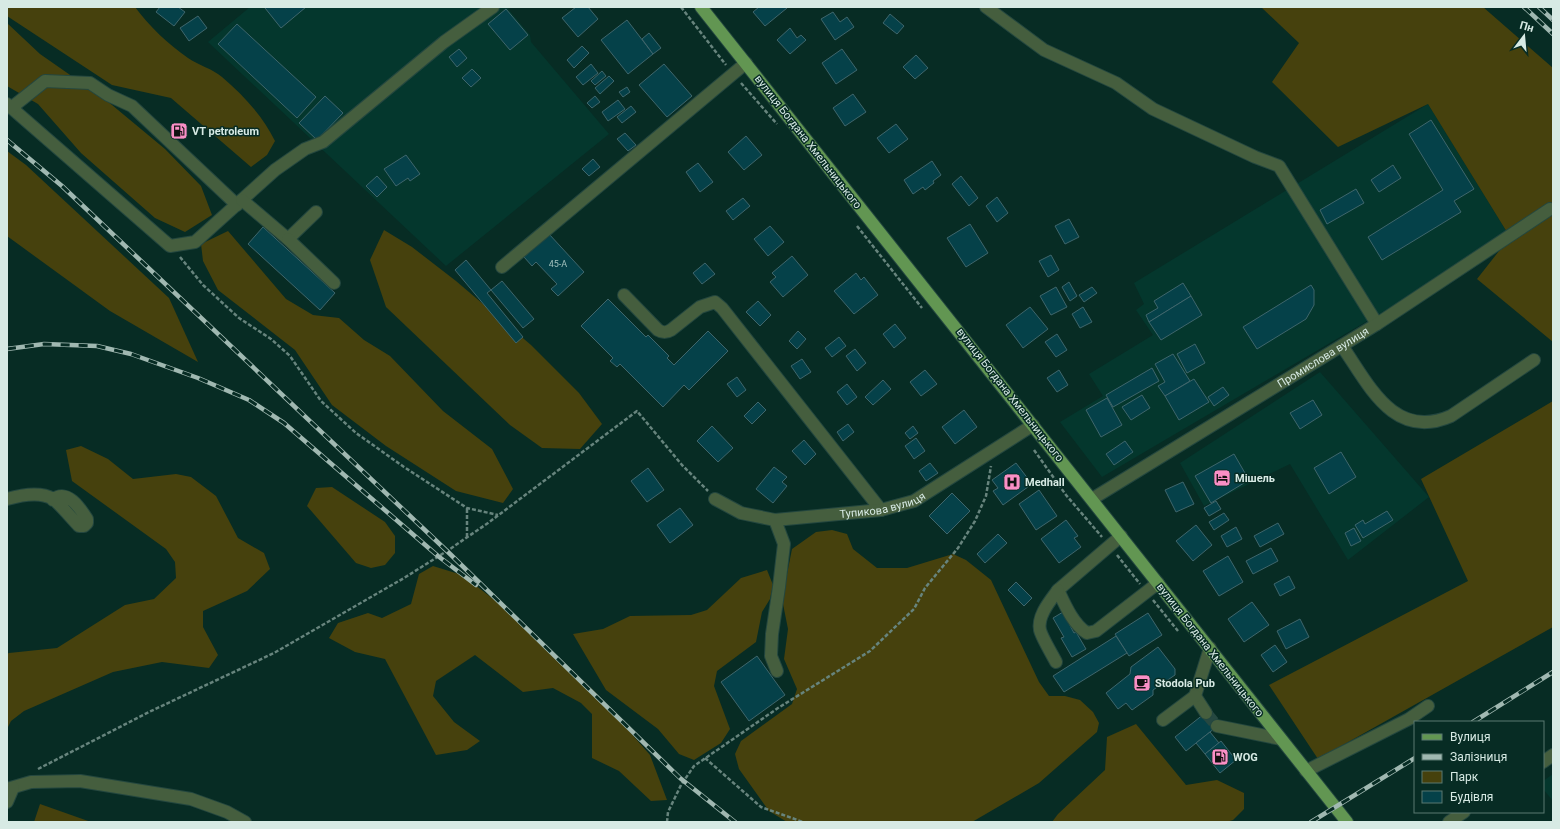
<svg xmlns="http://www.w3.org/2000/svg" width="1560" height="829" viewBox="0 0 1560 829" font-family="Roboto,sans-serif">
<rect width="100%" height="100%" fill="#072c24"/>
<g fill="#04372d">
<polygon points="250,7 510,7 508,9 530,35 531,42 609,134 446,266 208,42"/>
<polygon points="1428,104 1510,237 1102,477 1060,422 1103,396 1089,374 1153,335 1136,310 1144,304 1134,283"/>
<polygon points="1320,372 1429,497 1348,560 1290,464 1204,506 1180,463"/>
<polygon points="1553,774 1553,801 1543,789 1543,781"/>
</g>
<g fill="#46410d">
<path d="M7,7H135C149,26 168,44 188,58C198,65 213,69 222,77C243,95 263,116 275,141L267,155L251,167L171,98L112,85L7,16Z"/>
<polygon points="1261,7 1483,7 1553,68 1553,342 1477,279 1510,237 1428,104 1338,147 1272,82 1299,43"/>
<polygon points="7,23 40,54 106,100 165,149 201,186 212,215 185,232 155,218 81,153 38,104 7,86"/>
<polygon points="7,151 26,165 169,298 198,362 110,311 7,236"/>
<polygon points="384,230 412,247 456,281 531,345 579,393 602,424 580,449 542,448 510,425 386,307 370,260"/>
<polygon points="228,231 286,299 313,315 339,318 364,340 390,356 443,411 492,449 513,489 503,503 456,491 386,446 332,405 295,350 218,290 203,261 201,244"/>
<polygon points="1553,401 1553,627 1318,759 1269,685 1468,581 1421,479"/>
<polygon points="81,446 108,459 133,479 176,474 191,477 216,496 238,538 264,553 270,569 247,591 203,611 203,627 218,655 209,668 162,662 113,672 24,711 11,721 7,729 7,654 9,653 57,648 125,605 154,599 176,578 175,562 166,549 72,481 66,450"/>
<polygon points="332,487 385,522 395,536 395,553 385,565 371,568 356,563 307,506 316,488"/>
<polygon points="832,530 847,534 853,549 877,568 907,568 953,554 966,560 991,580 1039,682 1049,696 1065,696 1080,700 1093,712 1099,723 1097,732 1039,783 972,822 787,822 769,811 739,769 735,754 741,741 792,704 797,689 784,659 788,629 782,599 792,549 816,532"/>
<polygon points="433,566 462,575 509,611 596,693 650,755 667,800 651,801 619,771 592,758 592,714 581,703 553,688 523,692 475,655 436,681 433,696 454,722 480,741 467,750 436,755 385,659 355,652 329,638 338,623 368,613 382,618 411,604 419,574"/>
<polygon points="767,570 773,585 770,599 762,612 756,642 717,671 714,686 730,729 721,743 694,760 679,754 658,729 606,690 573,634 603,629 630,616 691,615 707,610 741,578"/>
<polygon points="1136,724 1186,785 1217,780 1244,793 1244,809 1233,820 1226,822 1052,822 1058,814 1105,770 1107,737"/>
<polygon points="40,804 91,822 34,822"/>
</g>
<g fill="#054149" stroke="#3f666c">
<polygon points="160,7 178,7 185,12 174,26 156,12"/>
<polygon points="266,7 306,7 281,28 265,8"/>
<polygon points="576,7 588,7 598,19 578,37 562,18"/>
<polygon points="759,7 786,7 787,8 765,26 753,12"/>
<polygon points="506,9 528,35 510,50 488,24"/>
<polygon points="833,12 840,22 847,17 854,27 835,40 821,19"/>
<polygon points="890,14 904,26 897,34 883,23"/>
<polygon points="198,16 207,28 189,41 180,28"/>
<polygon points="627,20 653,54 628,74 601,40"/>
<polygon points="237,24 316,97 297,118 218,44"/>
<polygon points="790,28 797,38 801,35 806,40 790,54 777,40"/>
<polygon points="649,33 661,48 653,54 642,39"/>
<polygon points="582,46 589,53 574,68 567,60"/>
<polygon points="459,49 467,58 457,67 449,57"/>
<polygon points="842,49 857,70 836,84 822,63"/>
<polygon points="916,55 928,68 915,79 903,67"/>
<polygon points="591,64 598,73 583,85 576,77"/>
<polygon points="664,64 692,96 667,117 639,85"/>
<polygon points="472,69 481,78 471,87 462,78"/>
<polygon points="602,71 606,76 595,85 591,81"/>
<polygon points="609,76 614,81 600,94 595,88"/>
<polygon points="627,87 630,92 623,97 619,92"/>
<polygon points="853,94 866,112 845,126 833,108"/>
<polygon points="325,96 343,113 317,140 299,123"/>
<polygon points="595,96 600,102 592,108 587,103"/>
<polygon points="618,100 625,109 608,121 602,112"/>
<polygon points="631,106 636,112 622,123 617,117"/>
<polygon points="1431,120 1474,189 1454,201 1461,212 1382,260 1368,237 1443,190 1409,134"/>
<polygon points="896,124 908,139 889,153 877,138"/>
<polygon points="625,133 636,145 628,151 617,139"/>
<polygon points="746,136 762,155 744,170 728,152"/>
<polygon points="406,155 420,174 410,181 408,178 396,186 384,169"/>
<polygon points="593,159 600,167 589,176 582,169"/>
<polygon points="932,161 941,175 933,181 934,183 925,190 923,187 913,194 904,180"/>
<polygon points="698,163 713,182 700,192 686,172"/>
<polygon points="1393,165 1401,178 1379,192 1371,180"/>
<polygon points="377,176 387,187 377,197 366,186"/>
<polygon points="961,176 978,198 969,206 952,184"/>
<polygon points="1356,189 1364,203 1327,224 1320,210"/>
<polygon points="997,197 1008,213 997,222 986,206"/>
<polygon points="743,198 750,206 733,220 726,211"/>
<polygon points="1069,219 1079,237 1065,244 1055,226"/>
<polygon points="970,224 988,253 966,267 947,238"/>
<polygon points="770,226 784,242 768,256 754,239"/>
<polygon points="263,227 335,293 320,310 248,244"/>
<polygon points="549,234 584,272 558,296 551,289 557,284 536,262 532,266 524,257"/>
<polygon points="1051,255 1059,270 1048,277 1039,261"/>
<polygon points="792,256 808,275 783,297 770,282 776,277 772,273"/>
<polygon points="466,260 491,290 487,293 523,337 516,343 455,270"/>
<polygon points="705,263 715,274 702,284 693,273"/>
<polygon points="856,273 861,280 864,277 878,295 854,314 834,291"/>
<polygon points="502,281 534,319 523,328 491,290"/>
<polygon points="1069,282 1077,296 1070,301 1062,287"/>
<polygon points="1183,283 1191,296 1149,322 1146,315 1158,308 1154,301"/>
<polygon points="1311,285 1314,290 1314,305 1306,319 1257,349 1243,327"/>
<polygon points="1056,287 1067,307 1051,315 1040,296"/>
<polygon points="1092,287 1097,293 1084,302 1079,295"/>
<polygon points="1191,296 1202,315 1161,340 1149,322"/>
<polygon points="608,299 646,337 648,335 669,356 667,358 674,365 708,331 728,351 689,390 684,385 663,407 620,364 617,367 610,361 613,358 581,326"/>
<polygon points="758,301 771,315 760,326 746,312"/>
<polygon points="1030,307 1048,329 1023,348 1006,325"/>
<polygon points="1083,307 1092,322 1080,328 1072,314"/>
<polygon points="895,324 906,338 894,348 883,334"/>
<polygon points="798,331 806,339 797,349 789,341"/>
<polygon points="1057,334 1067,350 1056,357 1045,342"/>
<polygon points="839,337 846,346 832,357 825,348"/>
<polygon points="1195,344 1205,363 1187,373 1177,354"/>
<polygon points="855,349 866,363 857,371 846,356"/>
<polygon points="1173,354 1190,381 1165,396 1158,386 1165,382 1155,364"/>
<polygon points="802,359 811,372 800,379 791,366"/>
<polygon points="1152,368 1159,381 1113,407 1106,395"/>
<polygon points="925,370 937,384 921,396 910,382"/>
<polygon points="1059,370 1068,385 1057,392 1047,378"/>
<polygon points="737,377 746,390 737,397 727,384"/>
<polygon points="1194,379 1209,402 1179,420 1165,396"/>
<polygon points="883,380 891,389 873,405 865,397"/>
<polygon points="847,384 857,397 847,405 837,392"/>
<polygon points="1223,387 1229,395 1214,406 1208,397"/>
<polygon points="1142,395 1150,408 1131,420 1122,407"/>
<polygon points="1107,398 1122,425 1101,437 1086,410"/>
<polygon points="1313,400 1322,415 1300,429 1290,413"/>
<polygon points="758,402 766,410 752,424 744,416"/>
<polygon points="964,410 977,427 955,444 942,427"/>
<polygon points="848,424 854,432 843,441 837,432"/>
<polygon points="712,426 733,448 718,462 697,441"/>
<polygon points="913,426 918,433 910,439 905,433"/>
<polygon points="916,438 925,451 914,459 905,446"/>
<polygon points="804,440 816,454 805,465 792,451"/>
<polygon points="1125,441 1133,452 1114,465 1106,454"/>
<polygon points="1341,452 1356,477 1329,494 1314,468"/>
<polygon points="1234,454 1249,480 1211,503 1195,476"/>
<polygon points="930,463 938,473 926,481 919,471"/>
<polygon points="1016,463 1032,484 1003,505 993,491 998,488 992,480"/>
<polygon points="774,467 787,477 782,482 787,486 773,503 756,489"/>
<polygon points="648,468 664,490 647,502 631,481"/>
<polygon points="1183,482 1194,504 1176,512 1165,490"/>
<polygon points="1039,490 1057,516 1036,530 1019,504"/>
<polygon points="952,493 970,511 947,534 929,516"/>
<polygon points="1216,501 1221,509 1209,516 1204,508"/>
<polygon points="680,508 693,525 670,543 657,525"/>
<polygon points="1387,511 1393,520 1363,538 1355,525 1363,520 1365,524"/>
<polygon points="1224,513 1229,520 1214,530 1209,522"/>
<polygon points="1066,520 1078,536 1074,538 1081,547 1059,563 1041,539"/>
<polygon points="1278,523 1284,534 1260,547 1254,536"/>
<polygon points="1196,525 1212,545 1193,561 1176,541"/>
<polygon points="1236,527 1242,539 1227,547 1221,536"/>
<polygon points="1354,528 1361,541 1351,546 1345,533"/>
<polygon points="998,534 1007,543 985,563 977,554"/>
<polygon points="1271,548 1278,561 1253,574 1246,561"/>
<polygon points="1228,556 1243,582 1219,596 1203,571"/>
<polygon points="1289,576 1295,588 1280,596 1274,584"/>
<polygon points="1016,582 1032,598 1024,606 1008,590"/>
<polygon points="1252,602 1269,625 1244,642 1228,619"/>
<polygon points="1063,612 1074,633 1076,632 1086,649 1072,657 1061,638 1064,637 1053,618"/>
<polygon points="1148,613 1162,635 1129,656 1115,634"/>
<polygon points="1300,619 1309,637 1286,649 1277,631"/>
<polygon points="1116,636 1127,653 1064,692 1053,676"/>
<polygon points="1275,645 1287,662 1273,672 1261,655"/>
<polygon points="1158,647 1175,669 1175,675 1153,690 1153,695 1132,710 1126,703 1118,709 1106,693 1130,674 1131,667"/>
<polygon points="757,656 785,695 749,721 721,682"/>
<polygon points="1209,710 1220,724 1186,751 1175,737"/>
<polygon points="1210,732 1219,743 1205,754 1196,743"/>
<polygon points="1221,741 1236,760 1220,773 1205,754"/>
</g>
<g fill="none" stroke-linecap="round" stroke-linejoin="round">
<polyline stroke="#264841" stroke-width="12" stroke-dasharray="12 6" stroke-linecap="butt" points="1206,713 1217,726"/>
<g stroke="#24473f" stroke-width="14">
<g id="minor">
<polyline points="986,7 1044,50 1116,83 1153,109 1255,157 1279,166 1377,324"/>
<polyline points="7,104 170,246 195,242 275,170 305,149 323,142 444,42 493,7"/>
<polyline points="11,108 45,81 90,83 108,95 132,106 237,205"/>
<polyline points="242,200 288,239 316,212"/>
<polyline points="288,239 334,283"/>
<polyline points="502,267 746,63"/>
<path d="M624,295L658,330C663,333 666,333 671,330L700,307L715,302L722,308L881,510"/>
<path d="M1342,346C1369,385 1394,441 1451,416L1534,360"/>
<path d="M7,499C21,495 40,491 53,499C61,505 72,519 79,526H84L87,523V519C80,508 67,488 53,500"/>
<path id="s1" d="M715,499L741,513L775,520L881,510L914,501L1033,425"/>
<path id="s2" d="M1092,499L1377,324L1550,209"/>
<polyline points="775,520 784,544 779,587 772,634 771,656 777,671"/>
<path d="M1121,536L1058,590C1065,605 1073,624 1087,633L1096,631L1158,583"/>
<path d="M1056,662C1052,654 1042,638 1040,630C1037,616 1050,601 1058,590"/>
<polyline points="1206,713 1195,696 1210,648"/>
<polyline points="1163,720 1195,696"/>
<polyline points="1217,726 1281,739"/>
<polyline points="1543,762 1553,755"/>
<polyline points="1306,771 1409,719 1428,706"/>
<polyline points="7,789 31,782 80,781 191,799 227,812 245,822"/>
<polyline points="7,802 13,788"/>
<polyline points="1449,822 1464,812"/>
</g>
</g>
<g stroke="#24473f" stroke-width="14">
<polyline id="major" points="701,7 1347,822"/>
</g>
<g stroke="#67847d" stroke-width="2.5" stroke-dasharray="4 2" stroke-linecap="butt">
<polyline points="681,7 726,65"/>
<polyline points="741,83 777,124"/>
<polyline points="857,226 922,308"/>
<polyline points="180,257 203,285 239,318 271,339 290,356 321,401 356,433 404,467 467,508 498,515"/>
<polyline points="1034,450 1066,495 1102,537"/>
<polyline points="467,537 467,508"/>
<polyline points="1117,555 1140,584"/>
<polyline points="1153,600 1178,631"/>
<polyline points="705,758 761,807 803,822"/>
<polyline points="38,769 149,712 274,653 404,578 447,551 488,523 637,411 682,465 708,491"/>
<polyline points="667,822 668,812 681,785 694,766 778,708 870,651 914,609 925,588 958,548 975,521 986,496 991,466"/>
</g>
<use href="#minor" stroke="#455e3e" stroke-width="12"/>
<use href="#major" stroke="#629652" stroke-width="12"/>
<g stroke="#a0b8b1" stroke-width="4.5">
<g id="rail">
<polyline points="1524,7 1553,34"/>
<polyline points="1539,7 1553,20"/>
<polyline points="7,140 62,186 447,551 680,778 735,822"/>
<polyline points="7,349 44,344 97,346 131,354 198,378 249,400 284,423 438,556 476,585"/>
<polyline points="1473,722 1553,672"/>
<polyline points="1311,822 1415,758"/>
</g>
</g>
<use href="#rail" stroke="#072c24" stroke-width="3" stroke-dasharray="9" stroke-linecap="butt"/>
</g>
<defs>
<g id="fuel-square" transform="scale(0.9)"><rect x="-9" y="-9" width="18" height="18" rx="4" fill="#fa8fc6" stroke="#072c24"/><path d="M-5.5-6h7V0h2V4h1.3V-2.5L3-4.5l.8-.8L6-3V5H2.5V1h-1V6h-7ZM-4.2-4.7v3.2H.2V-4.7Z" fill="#111"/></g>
<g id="hotel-square" transform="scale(0.9)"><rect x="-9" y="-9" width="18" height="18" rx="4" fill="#fa8fc6" stroke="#072c24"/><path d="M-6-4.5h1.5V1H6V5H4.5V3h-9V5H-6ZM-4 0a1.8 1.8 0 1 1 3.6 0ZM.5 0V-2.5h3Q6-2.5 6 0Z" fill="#111"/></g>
<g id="hospital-square" transform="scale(0.9)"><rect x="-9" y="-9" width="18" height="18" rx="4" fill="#fa8fc6" stroke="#072c24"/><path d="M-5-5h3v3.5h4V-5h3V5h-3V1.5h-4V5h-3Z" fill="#111"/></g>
<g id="cafe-square" transform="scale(0.9)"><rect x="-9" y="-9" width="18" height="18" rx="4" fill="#fa8fc6" stroke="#072c24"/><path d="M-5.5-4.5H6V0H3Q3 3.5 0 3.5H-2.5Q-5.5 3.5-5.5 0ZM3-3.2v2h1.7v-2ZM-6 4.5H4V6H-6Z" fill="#111"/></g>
</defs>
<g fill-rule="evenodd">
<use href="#fuel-square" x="179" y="131"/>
<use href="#hotel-square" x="1222" y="478"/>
<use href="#hospital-square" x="1012" y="482"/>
<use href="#cafe-square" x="1142" y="683"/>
<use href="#fuel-square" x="1220" y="757"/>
</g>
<g text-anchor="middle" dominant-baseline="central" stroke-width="3" stroke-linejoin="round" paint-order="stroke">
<g font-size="9" fill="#a2c0bd">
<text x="558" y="264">45-А</text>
</g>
<g font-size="11" font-weight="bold" fill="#d7eae4" stroke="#072c24" text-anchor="start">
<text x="192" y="131">VT petroleum</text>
<text x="1235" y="478">Мішель</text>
<text x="1025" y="482">Medhall</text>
<text x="1155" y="683">Stodola Pub</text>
<text x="1233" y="757">WOG</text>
</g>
<g font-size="11" fill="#d7eae4" stroke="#072c24">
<text transform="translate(808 142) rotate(52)">вулиця Богдана Хмельницького</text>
<text stroke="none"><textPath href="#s2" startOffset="271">Промислова вулиця</textPath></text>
<text transform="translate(1010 395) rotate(52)">вулиця Богдана Хмельницького</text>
<text stroke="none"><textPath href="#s1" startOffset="173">Тупикова вулиця</textPath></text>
<text transform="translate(1210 650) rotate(52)">вулиця Богдана Хмельницького</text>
</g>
</g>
<rect width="1560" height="829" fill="none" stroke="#d7eae4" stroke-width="16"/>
<rect x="1414" y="721" width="130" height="92" fill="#072c24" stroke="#5a7871"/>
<rect x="1422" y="734" width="20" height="6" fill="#629652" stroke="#5a7871"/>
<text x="1450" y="741" font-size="12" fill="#d7eae4">Вулиця</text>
<rect x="1422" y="754" width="20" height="6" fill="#a0b8b1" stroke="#5a7871"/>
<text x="1450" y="761" font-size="12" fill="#d7eae4">Залізниця</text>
<rect x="1422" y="771" width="20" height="12" fill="#46410d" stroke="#5a7871"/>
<text x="1450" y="781" font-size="12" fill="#d7eae4">Парк</text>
<rect x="1422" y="791" width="20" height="12" fill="#054149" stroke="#5a7871"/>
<text x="1450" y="801" font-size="12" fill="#d7eae4">Будівля</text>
<g transform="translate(1524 36) rotate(16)" stroke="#072c24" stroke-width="3" paint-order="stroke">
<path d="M0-3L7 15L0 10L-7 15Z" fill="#d7eae4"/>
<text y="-6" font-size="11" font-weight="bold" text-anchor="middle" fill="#d7eae4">Пн</text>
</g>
</svg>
